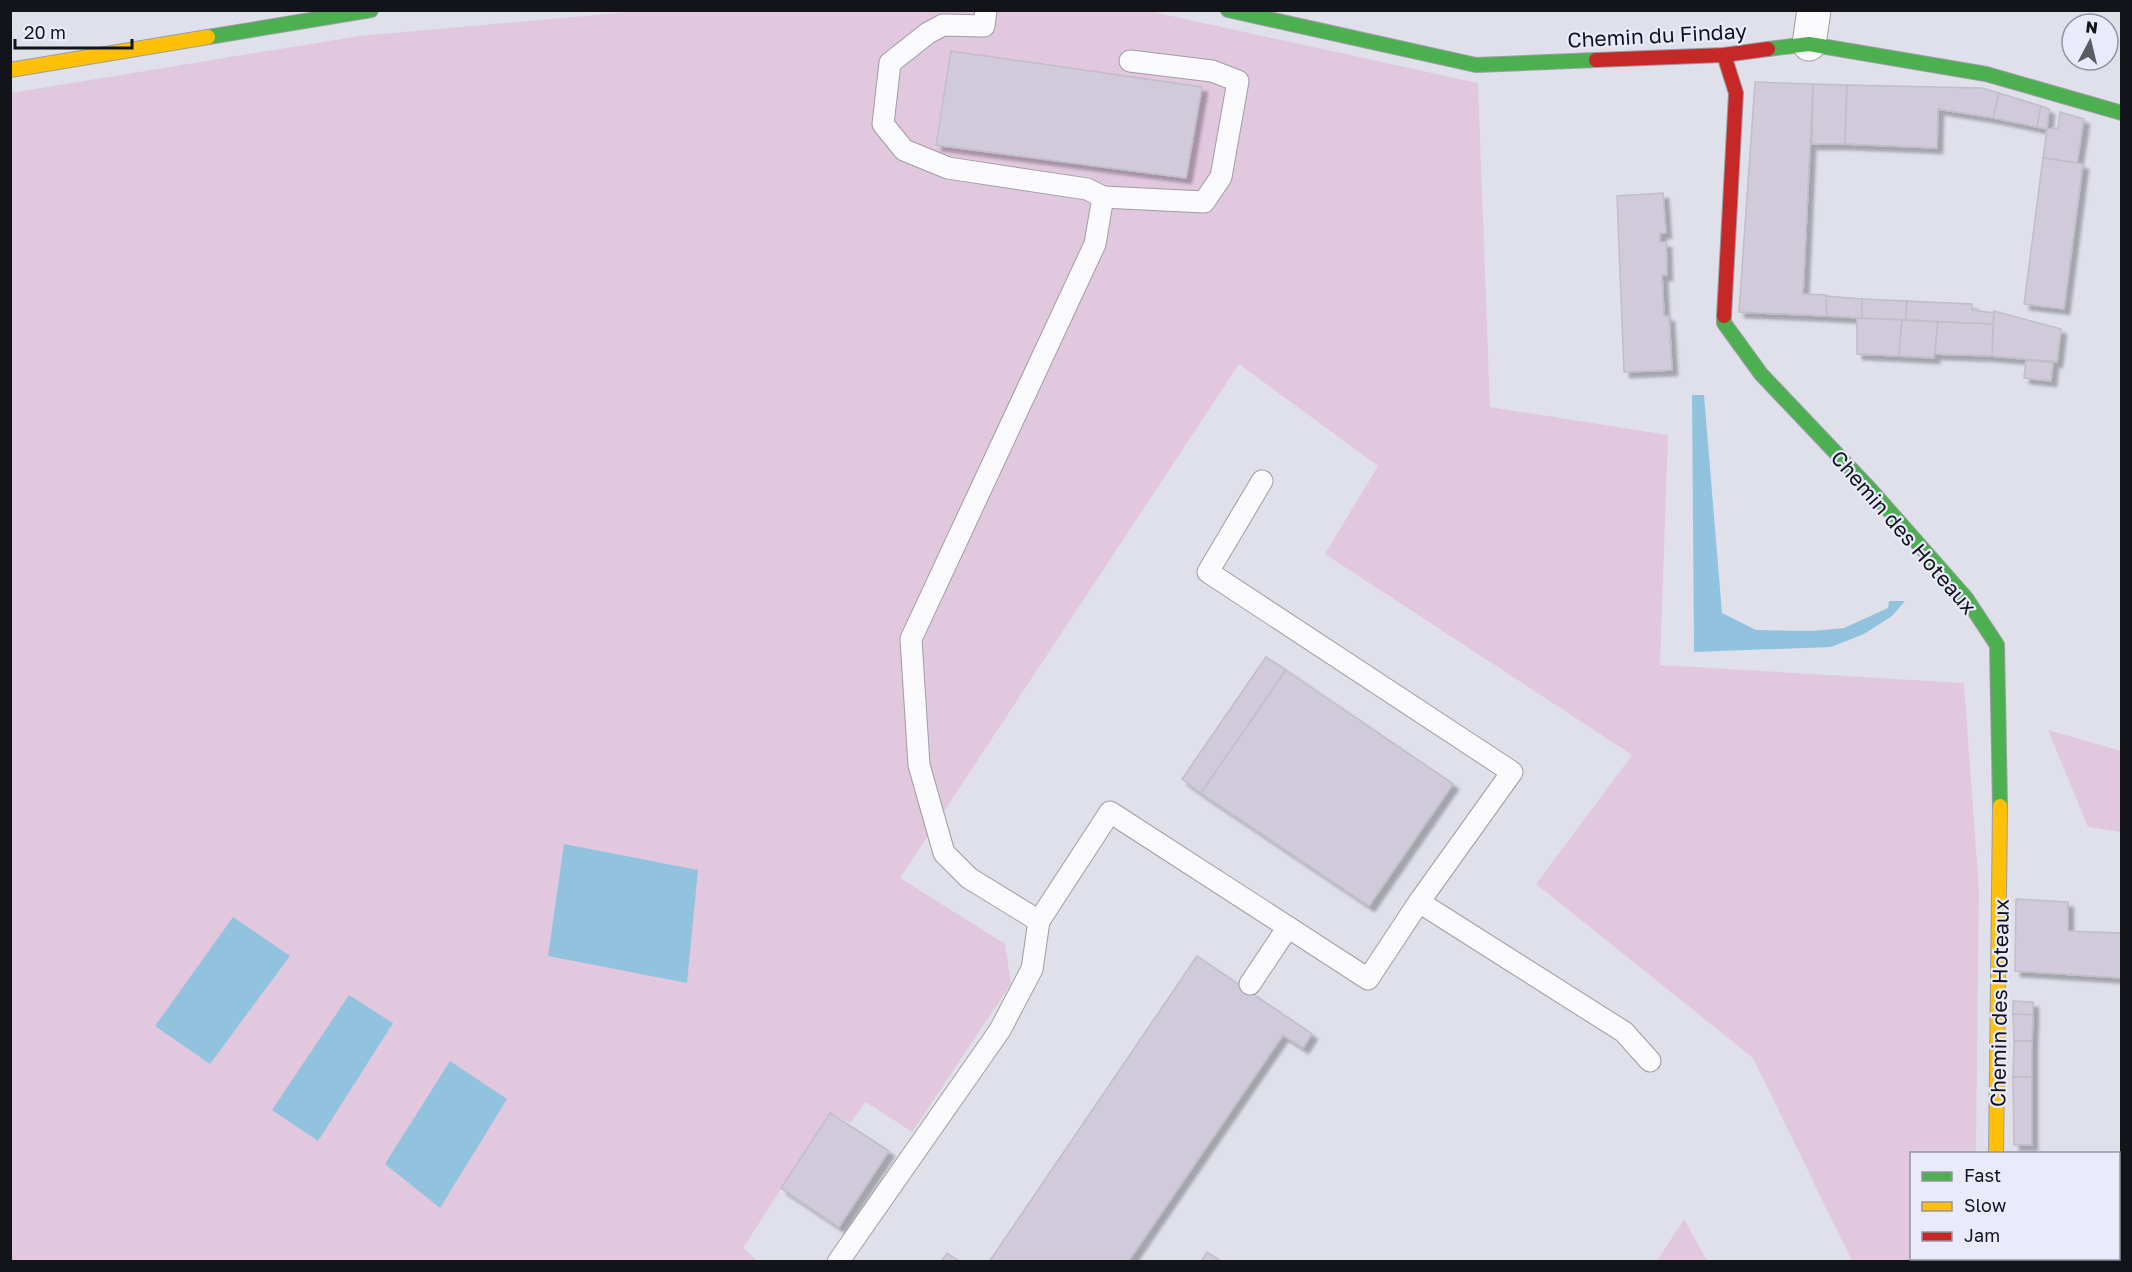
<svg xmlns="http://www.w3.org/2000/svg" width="2132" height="1272" viewBox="0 0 2132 1272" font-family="'Golos Text',sans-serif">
<defs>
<filter id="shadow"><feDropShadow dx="5.5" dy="5.5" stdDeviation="1.5" flood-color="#0004"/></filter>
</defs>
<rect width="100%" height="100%" fill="#e0e0eb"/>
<g fill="#e2c8df">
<polygon points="652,10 1149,11 1478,83 1490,407 1668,435 1660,665 1964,683 1979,891 1976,1153 1912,1154 1912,1258 1974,1258 1974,1261 1852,1261 1753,1058 1536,884 1632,755 1325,554 1378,466 1239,364 900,878 1005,944 1011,984 912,1132 866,1102 850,1123 830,1113 743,1248 758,1261 11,1262 11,93 359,36"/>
<polygon points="2048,730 2121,751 2121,832 2088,827"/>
<polygon points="1684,1219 1707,1261 1657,1261"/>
</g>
<g fill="#91c3de">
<polygon points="1692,395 1704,395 1722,613 1756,630 1812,631 1844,628 1888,608 1889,601 1905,601 1892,616 1864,634 1831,647 1694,652"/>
<polygon points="564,844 698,870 687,983 548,956"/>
<polygon points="233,917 290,956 210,1064 155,1026"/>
<polygon points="349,995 393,1023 318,1141 272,1110"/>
<polygon points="450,1061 507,1099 440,1208 385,1164"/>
</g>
<g fill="#d0cada" stroke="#c0bec7" stroke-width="1.5" filter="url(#shadow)">
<polygon points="951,51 1202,87 1186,178 936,145"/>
<polygon points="1755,82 1813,84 1803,294 1827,295 1827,316 1739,312"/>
<polygon points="1813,84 1847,85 1845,144 1812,144"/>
<polygon points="1847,85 1982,88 1999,93 1993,118 1938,109 1937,148 1845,144"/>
<polygon points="1999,93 2041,106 2037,127 1993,118"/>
<polygon points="2041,106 2049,109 2047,129 2037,127"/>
<polygon points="2060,112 2084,119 2077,163 2043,158 2047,129 2058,128"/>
<polygon points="2043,158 2083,164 2064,309 2024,304"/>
<polygon points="1663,193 1666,233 1660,233 1660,242 1666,242 1667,275 1662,275 1664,316 1669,316 1672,370 1624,372 1617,196"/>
<polygon points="1826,296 1862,299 1862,318 1827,316"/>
<polygon points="1862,299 1907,301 1906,320 1862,318"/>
<polygon points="1907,301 1972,304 1972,310 1994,313 1993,324 1906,320"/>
<polygon points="1994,311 2061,329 2057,362 1992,356"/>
<polygon points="1857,318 1902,320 1899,356 1857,354"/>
<polygon points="1902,320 1938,322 1934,358 1899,356"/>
<polygon points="1938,322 1993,324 1992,356 1935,354"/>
<polygon points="2026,360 2053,363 2051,381 2024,378"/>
<polygon points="1266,657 1286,670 1201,793 1182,779"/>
<polygon points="1286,670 1453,784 1369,906 1201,793"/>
<polygon points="2016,899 2068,902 2068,931 2122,933 2122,978 2015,971"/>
<polygon points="1197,956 1312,1034 1303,1048 1283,1035 1128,1262 989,1262"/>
<polygon points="2013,1001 2033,1002 2033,1015 2013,1014"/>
<polygon points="2013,1014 2033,1015 2032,1041 2014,1041"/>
<polygon points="2014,1041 2032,1041 2032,1077 2013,1077"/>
<polygon points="2013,1077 2032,1077 2032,1145 2014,1145"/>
<polygon points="830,1113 889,1151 839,1227 781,1188"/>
<polygon points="1207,1252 1222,1262 1201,1262"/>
<polygon points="947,1253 960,1262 941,1262"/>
</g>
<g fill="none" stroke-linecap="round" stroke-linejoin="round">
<g stroke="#9d9da5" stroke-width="23">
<g id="lane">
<polyline points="1103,197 1204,202 1221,177 1238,81 1212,71 1130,61"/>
<polyline points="1262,481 1208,572 1512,772 1419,902 1624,1032 1650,1061"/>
<polyline points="1039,921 1110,812 1368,979 1419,902"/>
<polyline points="1250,984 1288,927"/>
<polyline points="838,1262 1000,1030 1032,969 1039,921 969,878 944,853 919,765 911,639 1095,244 1103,197 1087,189 948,168 904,150 883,124 890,63 928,33 943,25 984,26 986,10"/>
</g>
</g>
<g stroke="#9d9da5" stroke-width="35">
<g id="street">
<polyline points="1809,44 1814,10"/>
<polyline points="1995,1262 1995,1258"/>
</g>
</g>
<g stroke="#9d9da5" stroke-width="16">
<g id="fast">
<polyline points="1228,10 1476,65 1596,60"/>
<polyline points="208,37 371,10"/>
<polyline points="1768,49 1809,44 1986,74 2122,113"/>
<polyline points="1724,316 1724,323 1761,374 1870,489 1966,598 1997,645 2000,806"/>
</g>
</g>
<g stroke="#9d9da5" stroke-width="16">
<g id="slow">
<polyline points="10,70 208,37"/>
<polyline points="1996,1154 2000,806"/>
</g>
</g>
<g stroke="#9d9da5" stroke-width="16">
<g id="jam">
<polyline points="1724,55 1736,93 1724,316"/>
<polyline points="1596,60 1724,55 1768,49"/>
</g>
</g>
<use href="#lane" stroke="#fafafc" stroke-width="21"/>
<use href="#street" stroke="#fafafc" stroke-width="33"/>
<use href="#fast" stroke="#4caf50" stroke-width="14"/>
<use href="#slow" stroke="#ffc107" stroke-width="14"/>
<use href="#jam" stroke="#c62828" stroke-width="14"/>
</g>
<g text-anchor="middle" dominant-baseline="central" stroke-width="4.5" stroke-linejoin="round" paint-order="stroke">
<g font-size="21" fill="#13131a" stroke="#e9eafc">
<text transform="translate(1657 35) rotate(-3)">Chemin du Finday</text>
<text transform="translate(1904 532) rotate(49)">Chemin des Hoteaux</text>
<text transform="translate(1999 1003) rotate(-89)">Chemin des Hoteaux</text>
</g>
</g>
<rect width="2132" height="1272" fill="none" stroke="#13131a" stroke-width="24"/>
<rect x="1910" y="1152" width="210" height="108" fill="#e9eafc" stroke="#9394a2" stroke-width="1.5"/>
<rect x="1922" y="1172" width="30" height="9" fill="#4caf50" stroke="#9394a2" stroke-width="1.5"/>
<text x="1964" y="1182" font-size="18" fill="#13131a">Fast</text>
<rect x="1922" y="1202" width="30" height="9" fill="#ffc107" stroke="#9394a2" stroke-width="1.5"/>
<text x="1964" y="1212" font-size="18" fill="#13131a">Slow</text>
<rect x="1922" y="1232" width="30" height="9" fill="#c62828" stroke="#9394a2" stroke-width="1.5"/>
<text x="1964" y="1242" font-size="18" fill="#13131a">Jam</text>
<g transform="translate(2090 42) rotate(7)"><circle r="28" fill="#e9eafc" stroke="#9394a2" stroke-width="1.5"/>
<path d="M0-4.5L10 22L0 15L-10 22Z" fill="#5b5b63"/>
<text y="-9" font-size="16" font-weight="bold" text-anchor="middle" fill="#13131a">N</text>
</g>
<path d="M15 39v9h117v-9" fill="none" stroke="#13131a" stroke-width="3"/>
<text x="24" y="39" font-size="18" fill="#13131a" stroke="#e9eafc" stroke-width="4.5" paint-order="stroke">20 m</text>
</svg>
